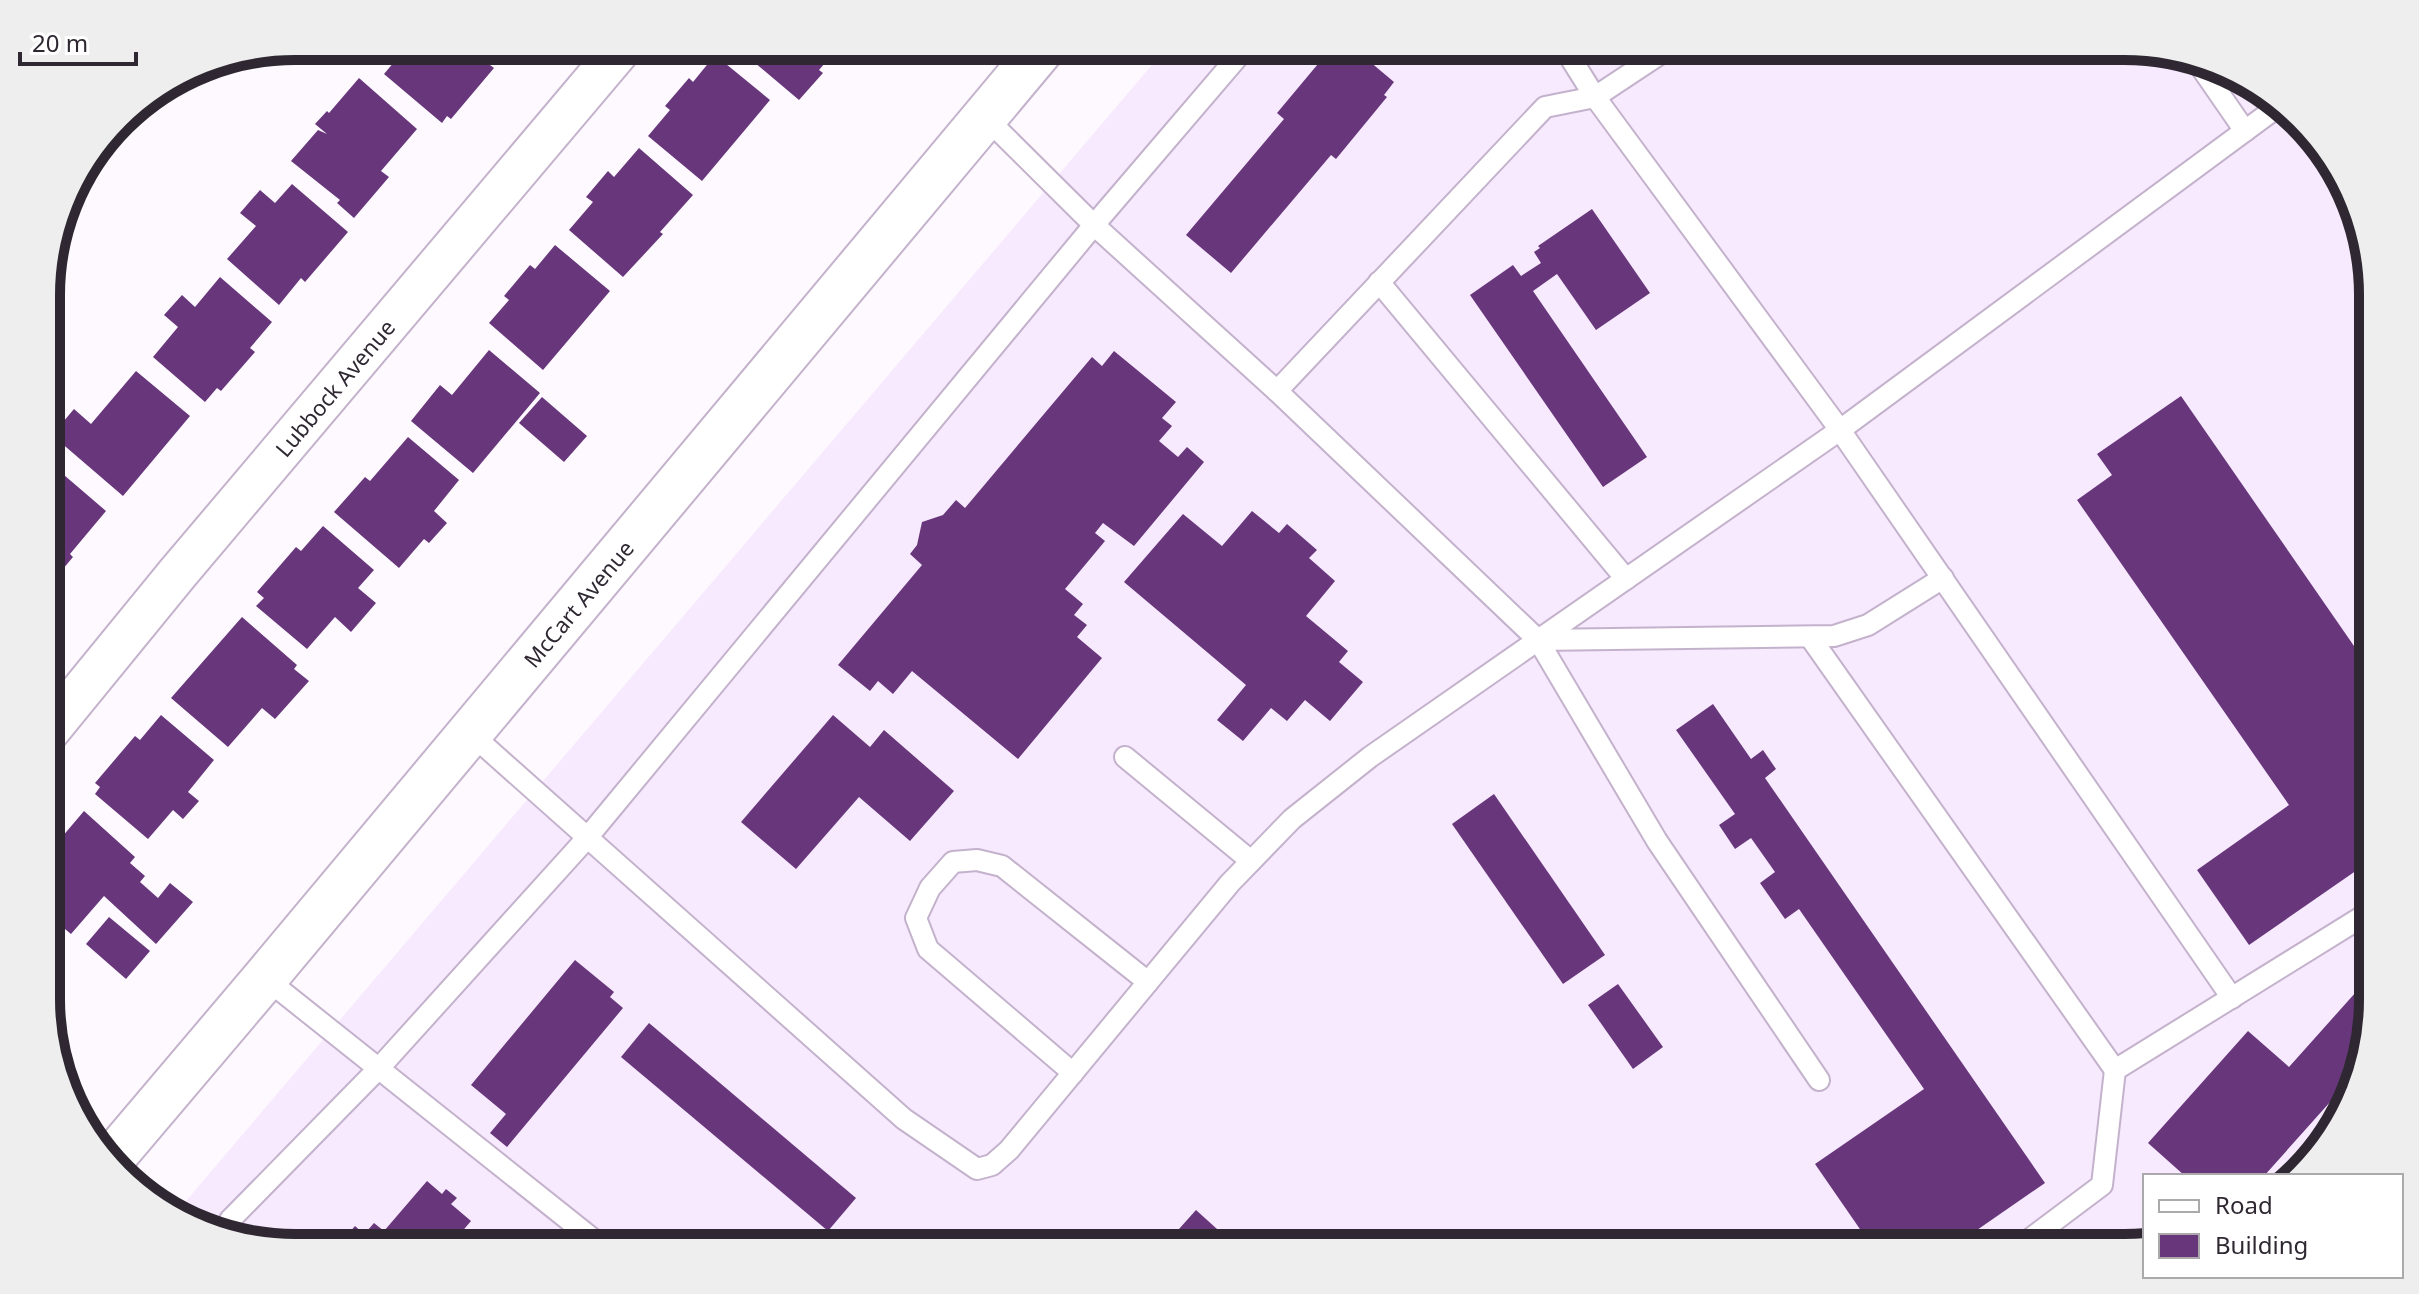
<svg xmlns="http://www.w3.org/2000/svg" width="2419" height="1294" viewBox="0 0 2419 1294" font-family="'Noto Sans',sans-serif">
<rect width="100%" height="100%" fill="#fdf9ff"/>
<polygon fill="#f7e9fe" points="1168,46 2124,46 2235,72 2331,156 2371,263 2373,1000 2347,1110 2289,1176 2145,1176 2145,1246 2140,1247 295,1248 184,1222 175,1214"/>
<g fill="#68377b">
<polygon points="401,46 506,46 490,65 494,68 451,119 447,116 442,123 384,74 405,49"/>
<polygon points="735,46 835,46 838,48 819,70 823,73 799,100"/>
<polygon points="1333,46 1382,46 1369,61 1394,82 1384,95 1387,97 1336,159 1331,155 1231,273 1186,235 1284,119 1277,113"/>
<polygon points="715,55 770,100 702,181 648,136 670,110 665,106 689,78 693,82"/>
<polygon points="359,78 417,129 381,171 389,177 354,218 337,203 340,200 291,161 318,130 327,134 315,124 327,111 329,113"/>
<polygon points="639,148 693,195 660,232 663,234 623,277 569,230 593,202 586,197 608,171 614,177"/>
<polygon points="292,184 348,232 305,282 301,278 279,305 227,259 256,226 240,213 260,190 275,203"/>
<polygon points="1592,209 1650,293 1596,330 1557,274 1533,291 1647,457 1603,487 1470,295 1513,265 1521,276 1541,263 1534,252 1540,248 1538,246"/>
<polygon points="555,245 610,291 543,370 489,323 509,300 504,296 530,265 535,269"/>
<polygon points="220,277 272,322 250,348 255,352 221,391 217,388 205,402 153,357 178,327 164,315 182,295 195,307"/>
<polygon points="489,350 540,393 473,473 411,421 440,385 452,395"/>
<polygon points="1114,351 1176,402 1162,418 1172,426 1159,441 1178,457 1187,447 1204,462 1134,546 1103,523 1095,533 1105,541 1065,589 1083,604 1074,615 1087,625 1077,637 1102,658 1018,759 912,671 893,694 878,681 870,691 838,665 922,565 910,554 917,545 922,522 943,515 956,500 965,508 1092,357 1102,366"/>
<polygon points="136,371 190,416 123,496 52,435 74,409 91,424"/>
<polygon points="2181,396 2372,672 2373,859 2249,945 2197,870 2289,805 2077,500 2112,475 2097,454"/>
<polygon points="542,397 587,436 564,462 519,423"/>
<polygon points="408,437 459,480 434,511 447,523 429,543 424,539 399,568 334,512 365,477 370,481"/>
<polygon points="50,463 106,511 70,554 73,557 47,588 47,467"/>
<polygon points="1252,511 1279,533 1287,524 1317,550 1309,558 1335,581 1306,616 1348,651 1339,662 1363,682 1330,721 1305,700 1287,721 1271,708 1243,741 1217,720 1246,685 1124,582 1183,514 1222,546"/>
<polygon points="323,526 374,570 358,588 376,603 351,632 335,617 307,649 256,606 264,598 257,592 296,547 301,551"/>
<polygon points="242,617 297,665 294,669 309,681 275,719 262,708 228,747 171,698"/>
<polygon points="1713,704 1751,759 1763,750 1776,769 1765,778 2045,1183 1951,1248 1873,1248 1815,1164 1924,1089 1799,909 1785,919 1760,883 1775,872 1751,838 1735,849 1719,825 1735,814 1676,730"/>
<polygon points="161,715 214,760 188,792 199,801 183,819 173,810 148,839 95,794 100,787 95,783 135,736 140,740"/>
<polygon points="833,715 870,747 884,730 954,791 910,841 859,797 796,869 741,822"/>
<polygon points="1494,794 1605,955 1563,984 1452,824"/>
<polygon points="84,811 135,857 130,863 145,876 140,882 158,898 170,883 193,902 156,944 104,896 71,934 48,915 48,863 61,848 56,844"/>
<polygon points="109,917 150,951 126,979 86,944"/>
<polygon points="48,959 58,967 48,979"/>
<polygon points="575,960 614,992 610,997 623,1008 507,1147 490,1133 506,1114 471,1085"/>
<polygon points="2373,973 2373,1000 2356,1073 2264,1176 2185,1176 2148,1143 2248,1031 2289,1067"/>
<polygon points="1618,984 1663,1047 1633,1069 1588,1005"/>
<polygon points="649,1023 856,1198 828,1231 621,1057"/>
<polygon points="427,1181 442,1194 446,1189 457,1198 451,1204 471,1221 448,1248 336,1248 355,1226 374,1243 377,1240 367,1231 374,1223 384,1231"/>
<polygon points="1196,1210 1238,1248 1162,1248"/>
</g>
<g fill="none" stroke-linecap="round" stroke-linejoin="round">
<g stroke="#c4b2cc" stroke-width="24">
<g id="service">
<polyline points="1563,46 1595,97 1840,430 2232,998"/>
<polyline points="2198,63 2245,131"/>
<polyline points="985,117 1094,225 1277,391 1538,640 1657,841 1819,1080"/>
<polyline points="1379,282 1626,579"/>
<polyline points="1277,391 1545,107 1595,97 1672,46"/>
<polyline points="1810,637 2115,1070"/>
<polyline points="1538,640 1834,636 1868,625 1943,578"/>
<polyline points="470,733 904,1119 977,1169 992,1165 1009,1150 1230,883 1292,819 1370,757 1840,430 2276,108"/>
<polyline points="1125,757 1251,861"/>
<polyline points="265,978 604,1248"/>
<polyline points="1073,1073 928,949 916,918 930,888 953,862 977,860 1002,866 1148,982"/>
<polyline points="230,1220 380,1067 587,838 1094,225 1247,46"/>
<polyline points="2018,1248 2102,1185 2115,1070 2373,910"/>
</g>
</g>
<g stroke="#c4b2cc" stroke-width="44">
<g id="minor">
<path id="s1" d="M48,732L177,574L623,46"/>
</g>
</g>
<g stroke="#c4b2cc" stroke-width="48">
<g id="secondary">
<path id="s2" d="M110,1161L265,978L1044,46"/>
</g>
</g>
<use href="#service" stroke="#fff" stroke-width="20"/>
<use href="#minor" stroke="#fff" stroke-width="40"/>
<use href="#secondary" stroke="#fff" stroke-width="44"/>
</g>
<g text-anchor="middle" dominant-baseline="central" stroke-width="8" stroke-linejoin="round" paint-order="stroke">
<g font-size="22" fill="#2f2832" stroke="#fff">
<text stroke="none"><textPath href="#s1" startOffset="448">Lubbock Avenue</textPath></text>
<text stroke="none"><textPath href="#s2" startOffset="728">McCart Avenue</textPath></text>
</g>
</g>
<path d="M0 0H2419V1294H0ZM295 60H2124A235 235 0 0 1 2359 295V999A235 235 0 0 1 2124 1234H295A235 235 0 0 1 60 999V295A235 235 0 0 1 295 60Z" fill="#eeeeef" fill-rule="evenodd"/>
<path fill="none" stroke="#2f2832" stroke-width="10" d="M295 60H2124A235 235 0 0 1 2359 295V999A235 235 0 0 1 2124 1234H295A235 235 0 0 1 60 999V295A235 235 0 0 1 295 60Z"/>
<rect x="2143" y="1174" width="260" height="104" fill="#ffffff" stroke="#aca9ad" stroke-width="2"/>
<rect x="2159" y="1200" width="40" height="12" fill="#ffffff" stroke="#aca9ad" stroke-width="2"/>
<text x="2215" y="1214" font-size="24" fill="#2f2832">Road</text>
<rect x="2159" y="1234" width="40" height="24" fill="#68377b" stroke="#aca9ad" stroke-width="2"/>
<text x="2215" y="1254" font-size="24" fill="#2f2832">Building</text>
<path d="M20 52v12h116v-12" fill="none" stroke="#2f2832" stroke-width="4"/>
<text x="32" y="52" font-size="24" fill="#2f2832" stroke="#ffffff" stroke-width="6" paint-order="stroke">20 m</text>
</svg>
